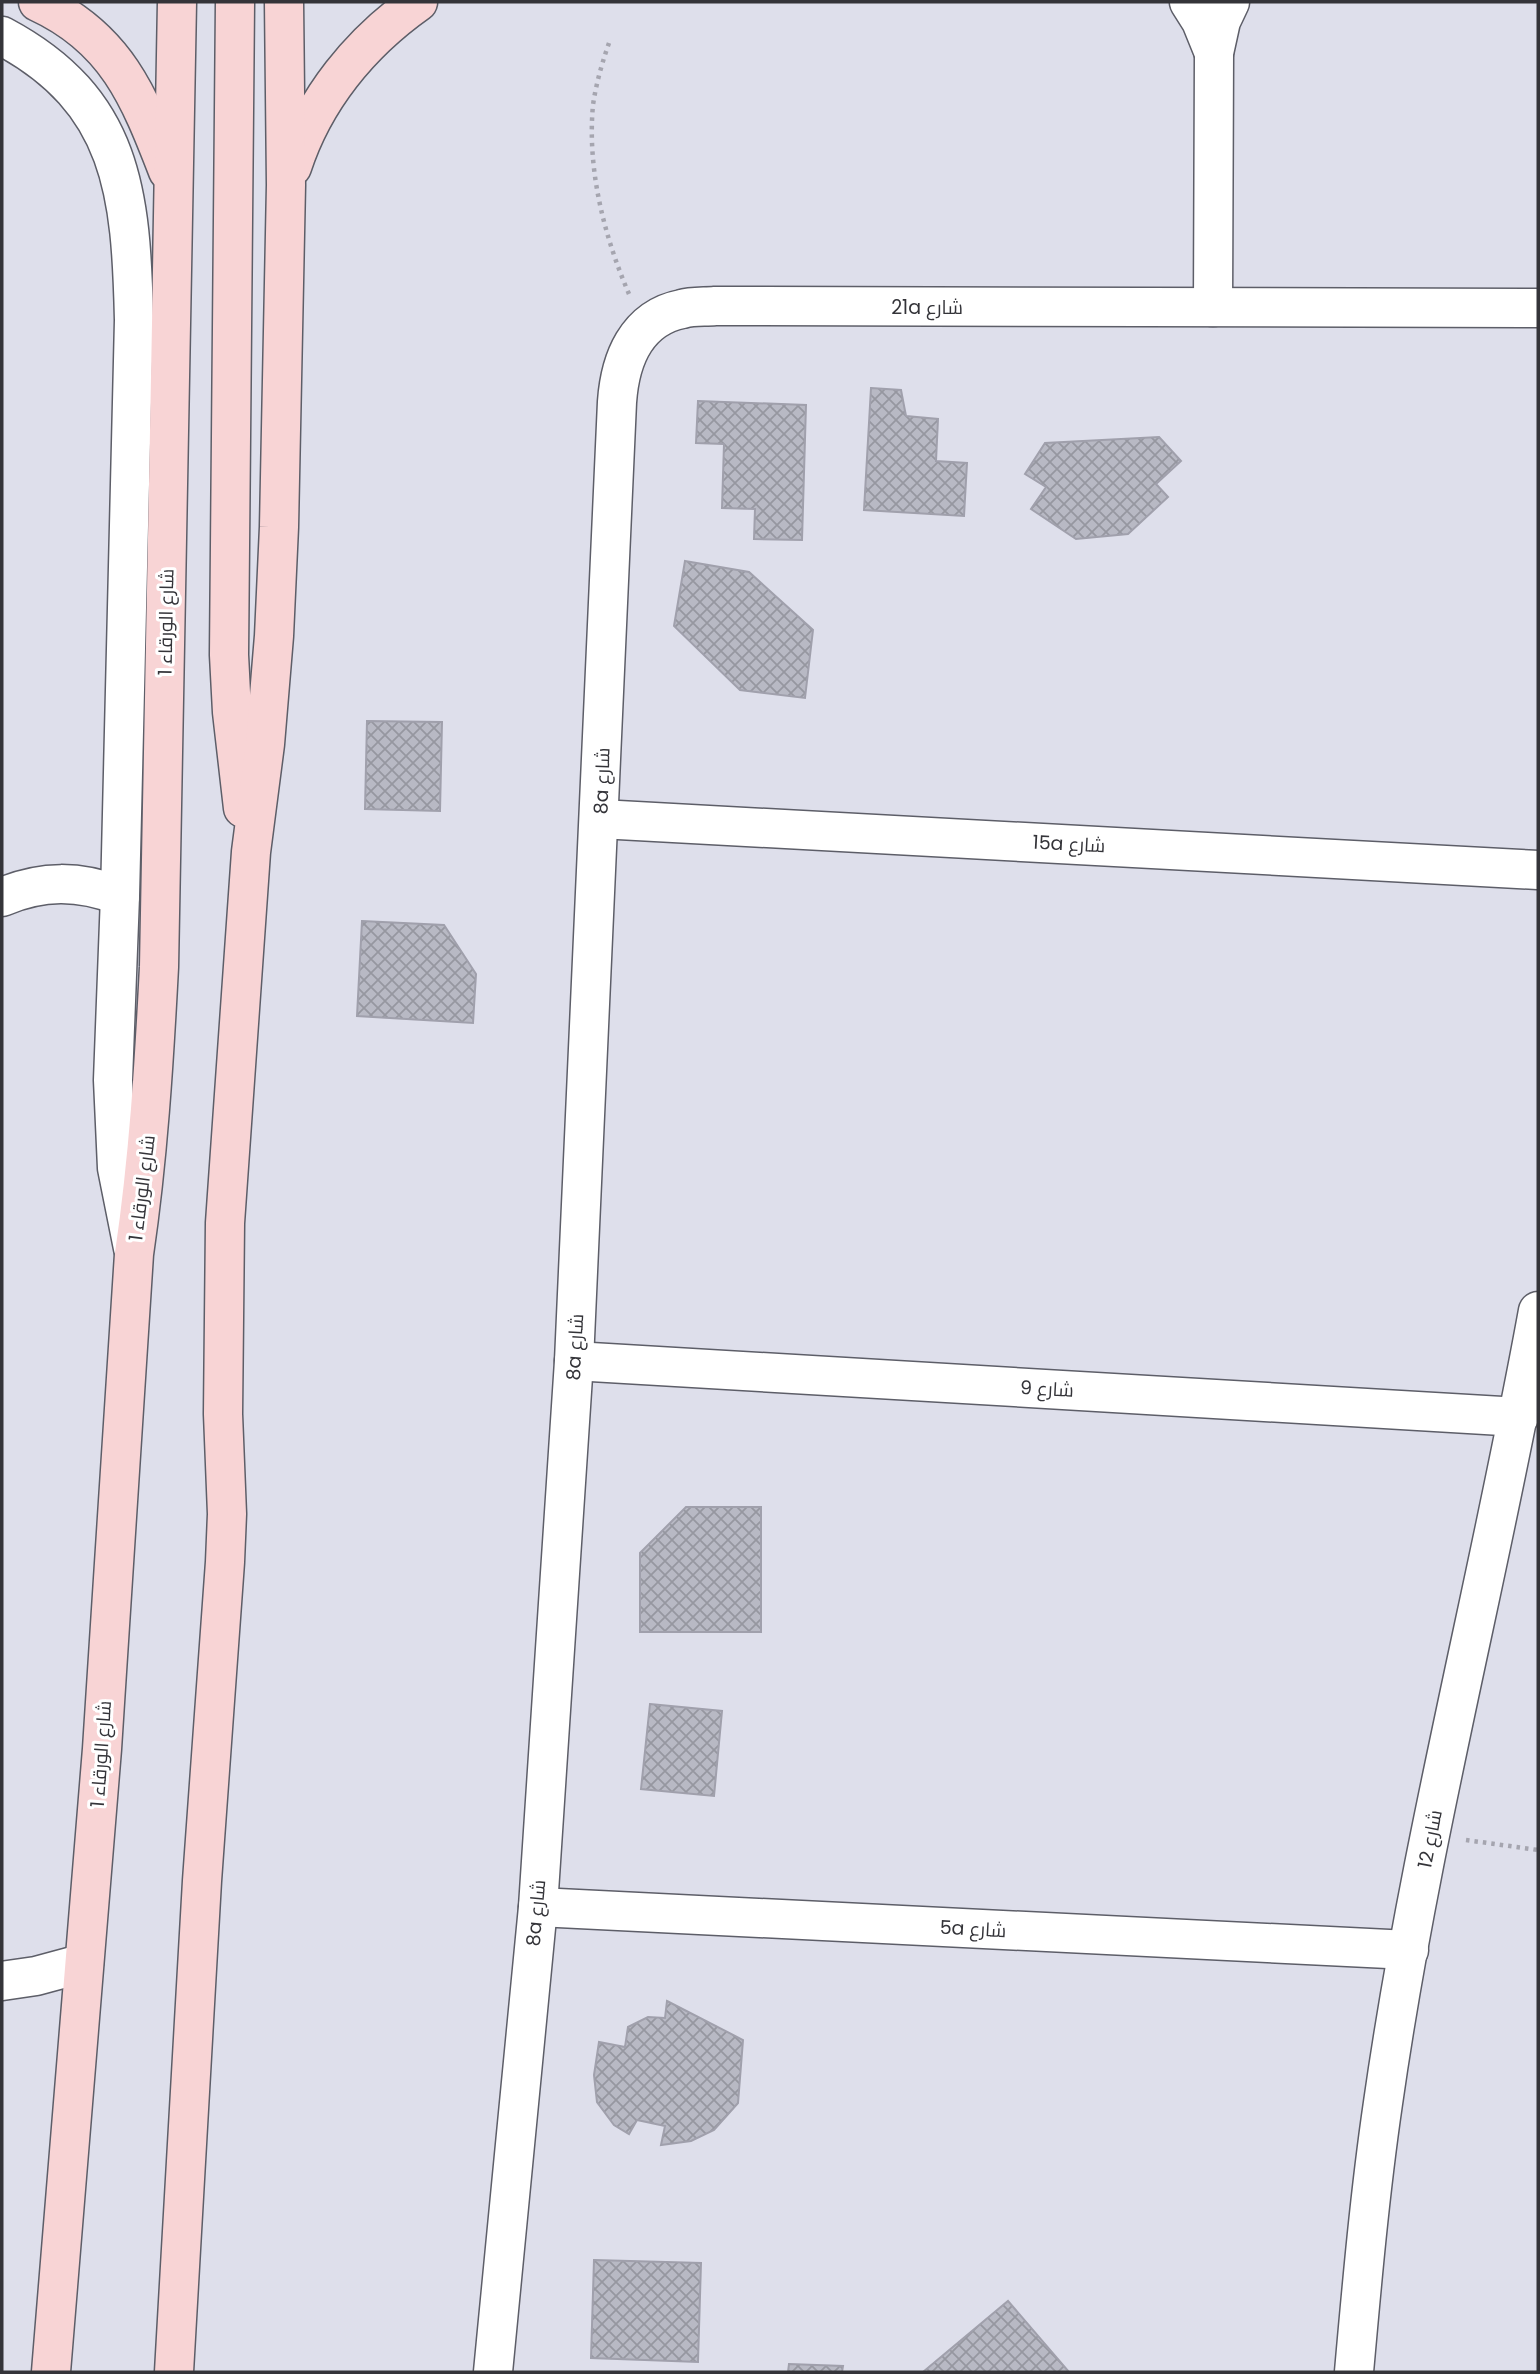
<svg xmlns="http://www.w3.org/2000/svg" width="1540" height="2374" viewBox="0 0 1540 2374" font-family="Poppins,Cairo,sans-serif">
<defs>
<pattern id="building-cross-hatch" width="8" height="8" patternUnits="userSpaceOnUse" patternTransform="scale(1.75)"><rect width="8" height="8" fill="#b8b9c4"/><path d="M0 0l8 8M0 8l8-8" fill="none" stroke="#9697a0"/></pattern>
</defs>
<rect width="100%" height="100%" fill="#dedfeb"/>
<g fill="url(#building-cross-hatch)" stroke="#a0a0ac" stroke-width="2">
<polygon points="871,388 901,390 906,416 938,419 936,461 967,463 964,516 864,510"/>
<polygon points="698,401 806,405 802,540 754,539 755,509 722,508 724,444 696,443"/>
<polygon points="1159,437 1181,461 1156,484 1168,497 1128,534 1076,539 1031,509 1046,487 1025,474 1045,443"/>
<polygon points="685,561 749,572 813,630 805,698 740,690 674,626"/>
<polygon points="367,721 442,722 440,811 365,809"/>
<polygon points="362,921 444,925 476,974 473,1023 357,1016"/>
<polygon points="686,1507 761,1507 761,1632 640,1632 640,1553"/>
<polygon points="650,1704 722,1711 714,1796 641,1789"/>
<polygon points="667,2001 743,2040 738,2103 714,2130 691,2141 661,2145 665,2126 637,2120 629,2134 614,2125 597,2102 594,2075 599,2042 625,2047 628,2027 648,2017 665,2018"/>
<polygon points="594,2260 701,2263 698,2362 591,2358"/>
<polygon points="1008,2301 1069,2372 923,2372"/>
<polygon points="789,2364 843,2366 842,2372 788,2372"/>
</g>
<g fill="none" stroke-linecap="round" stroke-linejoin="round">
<g stroke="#5d5e68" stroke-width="41">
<g id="minor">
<polyline points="1189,2 1201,21 1214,53"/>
<path d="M2,36C124,101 131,194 134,320L120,896L113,1080L117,1168L133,1248"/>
<polyline points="1213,307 1214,53 1221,21 1230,2"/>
<polyline points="600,819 1538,870"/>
<path d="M2,897C42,880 79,880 120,896"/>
<polyline points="574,1361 1519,1417"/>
<polyline points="538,1907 1409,1950"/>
<polyline points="2,1981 36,1976 84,1963"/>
<path d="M493,2372L538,1907L574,1361L617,402C620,360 636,318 682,309C692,306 704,307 715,306L1538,308"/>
<path d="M1354,2372C1362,2282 1370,2192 1383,2103C1421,1836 1490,1576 1538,1311"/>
</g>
</g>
<g stroke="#5d5e68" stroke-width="41">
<g id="secondary">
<path d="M38,2C116,38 139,96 168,171"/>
<polyline points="235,2 229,655 232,712 243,808"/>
<path d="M292,167C314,99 360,43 418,2"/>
<path d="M51,2372L102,1749L134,1254C148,1159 154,1063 159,967L177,2"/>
<polyline points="174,2372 202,1881 225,1562 227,1514 223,1414 225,1223 251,852 265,744 274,636 279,527 286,185 284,2"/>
</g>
</g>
<g stroke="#a5a5af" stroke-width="4.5" stroke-dasharray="3.5 5" stroke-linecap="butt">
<path d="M609,43C602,63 596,84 593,105C587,169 604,236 629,294"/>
<polyline points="1466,1840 1538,1850"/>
</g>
<use href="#minor" stroke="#fff" stroke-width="38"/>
<use href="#secondary" stroke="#f8d4d5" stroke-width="38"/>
</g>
<g text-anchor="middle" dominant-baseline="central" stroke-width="6" stroke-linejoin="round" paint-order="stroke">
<g font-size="19" fill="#343439" stroke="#fff">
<text x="927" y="307">21a شارع</text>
<text transform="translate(166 622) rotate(-89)">شارع الورقاء 1</text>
<text transform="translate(602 781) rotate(-88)">8a شارع</text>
<text transform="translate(1069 844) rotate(3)">15a شارع</text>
<text transform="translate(142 1188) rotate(-83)">شارع الورقاء 1</text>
<text transform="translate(575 1347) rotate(-87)">8a شارع</text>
<text transform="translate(1047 1389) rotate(3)">شارع 9</text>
<text transform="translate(101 1754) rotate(-86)">شارع الورقاء 1</text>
<text transform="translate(1430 1839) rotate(-79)">شارع 12</text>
<text transform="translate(536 1913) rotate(-85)">8a شارع</text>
<text transform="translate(973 1929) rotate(3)">5a شارع</text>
</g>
</g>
<rect width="1540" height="2374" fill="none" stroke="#343439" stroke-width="7"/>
</svg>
